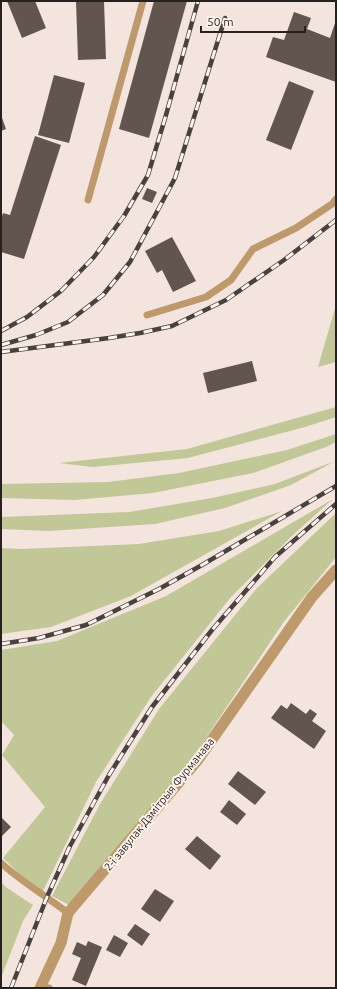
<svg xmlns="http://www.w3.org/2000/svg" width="337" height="989" viewBox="0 0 337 989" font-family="Ubuntu,sans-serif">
<rect width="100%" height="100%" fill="#f3e5dd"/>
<g fill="#c1c796">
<polygon points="336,305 336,362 318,367"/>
<polygon points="336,407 336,417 305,427 188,458 93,467 59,463 187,449"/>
<polygon points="336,434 336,442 326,447 253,473 153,493 75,500 1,498 1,484 108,482 179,473 287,450"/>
<polygon points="335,461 291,485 225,508 155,524 48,531 1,529 1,517 129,512 212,498 275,484"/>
<polygon points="333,499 294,534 231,597 151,697 96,782 43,891 30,884 3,858 45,807 2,755 14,735 1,721 1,650 57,641 166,596"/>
<polygon points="282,511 131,596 51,627 1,634 1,548 21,549 139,544 219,531"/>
<polygon points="336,513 336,557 283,623 193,757 71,906 52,896 100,804 159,709 257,588"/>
<polygon points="1,882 7,888 33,905 23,921 1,978"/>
</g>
<g fill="#625550">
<polygon points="7,1 35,1 46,28 22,38"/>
<polygon points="76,1 104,1 106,59 78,60"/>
<polygon points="154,1 187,1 149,138 119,129"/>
<polygon points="294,12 311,18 307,29 330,38 336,20 336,82 266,57 273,37 284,40"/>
<polygon points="54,75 85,83 69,143 38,135"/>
<polygon points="289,81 314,91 291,150 266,140"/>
<polygon points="1,115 6,129 1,131"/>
<polygon points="35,136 61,145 24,259 1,252 1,219 3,213 10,215"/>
<polygon points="147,188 157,192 152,203 142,199"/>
<polygon points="172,237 196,281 173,292 162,270 157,273 145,251"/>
<polygon points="252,361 257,381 208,393 203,373"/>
<polygon points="291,703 306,714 310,709 317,714 312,721 326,731 314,749 271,718 281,705 287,709"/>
<polygon points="238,771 266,792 255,805 228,784"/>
<polygon points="229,800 246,814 237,825 220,812"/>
<polygon points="1,817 11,827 1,837"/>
<polygon points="197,836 221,856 210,870 185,849"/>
<polygon points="155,889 174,901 160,922 141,909"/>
<polygon points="135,924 150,934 142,946 127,935"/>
<polygon points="114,935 128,943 120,957 106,950"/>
<polygon points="88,941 102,947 86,986 72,980 81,958 72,954 77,942 86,946"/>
</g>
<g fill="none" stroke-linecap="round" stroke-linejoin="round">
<g stroke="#be996c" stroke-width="7">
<polyline points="88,200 143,1"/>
<polyline points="147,315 206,297 231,280 253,249 296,228 332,204 336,199"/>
<path d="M1,863C22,882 46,896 68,913"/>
<polyline points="40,987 49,988"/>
</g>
<polyline stroke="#be996c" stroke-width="11" points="40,988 61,943 68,913 197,761 312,597 336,570"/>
<g stroke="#48423e" stroke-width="4.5">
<g id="rail">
<polyline points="1,331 27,317 61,291 94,257 124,216 148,175 166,115 198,1"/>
<polyline points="1,345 36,335 68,322 103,295 130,262 175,178 225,18"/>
<polyline points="1,352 109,338 140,333 172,326 226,300 284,260 336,220"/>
<polyline points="1,644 39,638 86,625 159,589 202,565 336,486"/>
<polyline points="11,988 47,897 70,846 109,775 152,707 212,630 275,557 336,504"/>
</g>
</g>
<use href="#rail" stroke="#fef3ed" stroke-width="3" stroke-dasharray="9" stroke-linecap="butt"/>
</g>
<g text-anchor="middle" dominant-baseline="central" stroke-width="4" stroke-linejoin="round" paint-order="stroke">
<g font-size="11" fill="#26211e" stroke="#fef3ed">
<text transform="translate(159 804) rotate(-51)">2-і завулак Дзмітрыя Фурманава</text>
</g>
</g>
<rect width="337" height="989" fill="none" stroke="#26211e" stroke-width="4"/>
<path d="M201 26v6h104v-6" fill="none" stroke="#26211e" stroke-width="2"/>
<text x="207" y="26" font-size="12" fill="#26211e" stroke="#fef3ed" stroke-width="3" paint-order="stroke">50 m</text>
</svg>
